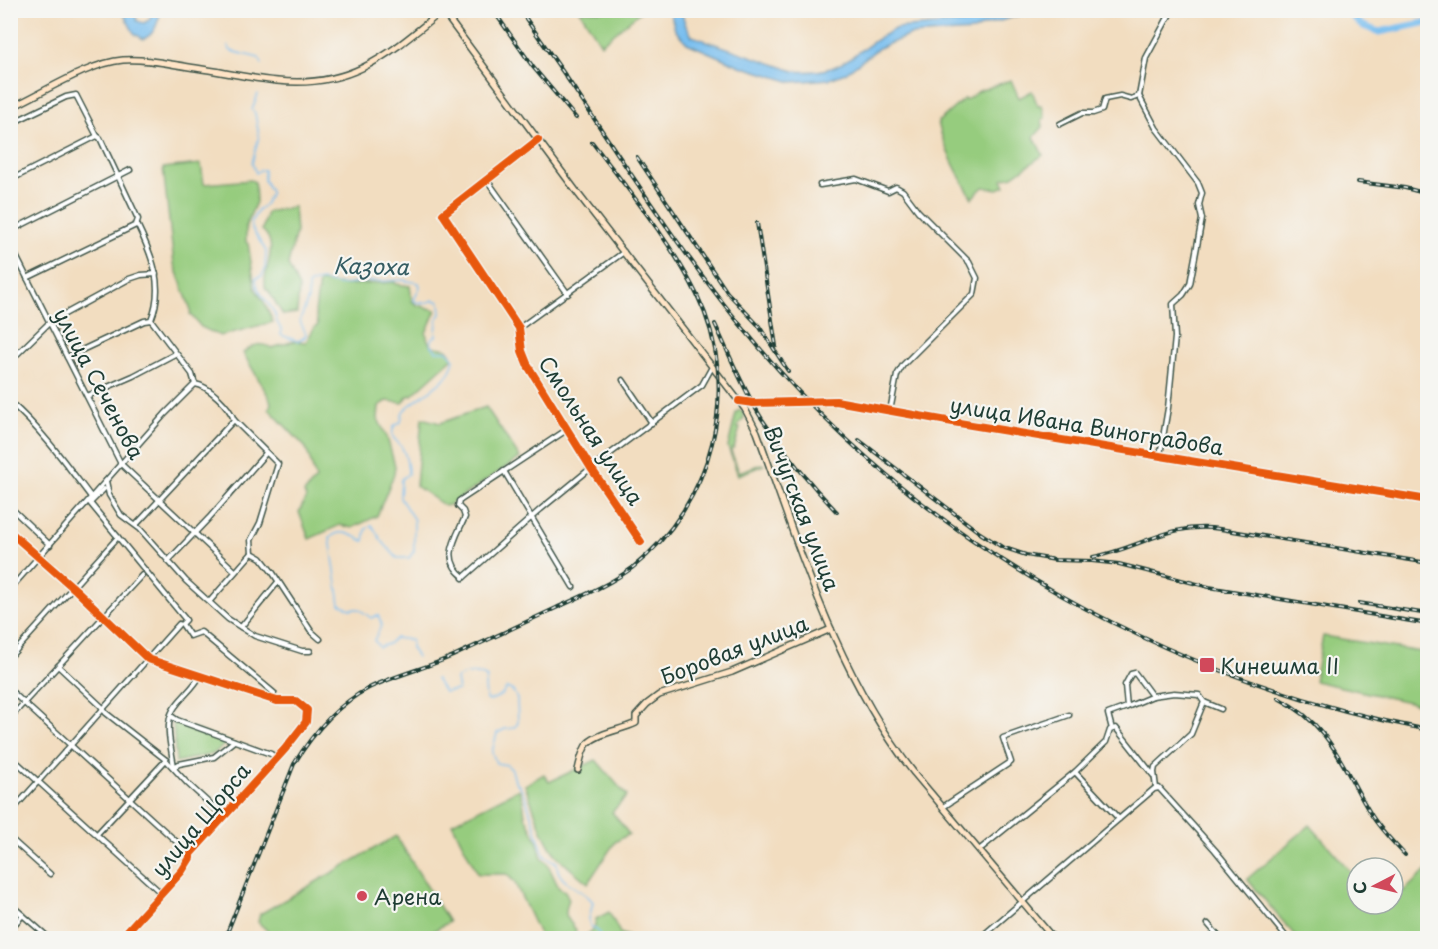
<svg xmlns="http://www.w3.org/2000/svg" width="1438" height="949" viewBox="0 0 1438 949" font-family="'Playpen Sans',sans-serif">
<rect width="100%" height="100%" fill="#f6f6f2"/>
<filter id="ink" filterUnits="userSpaceOnUse"><feTurbulence type="fractalNoise" baseFrequency=".0167" numOctaves="2"/><feDisplacementMap in="SourceGraphic" scale="12" xChannelSelector="R" yChannelSelector="G"/><feConvolveMatrix kernelMatrix="1 2 1 2 8 2 1 2 1" color-interpolation-filters="sRGB"/></filter>
<filter id="wash" filterUnits="userSpaceOnUse"><feTurbulence type="fractalNoise" baseFrequency=".008" numOctaves="4" result="noise"/><feDisplacementMap in="SourceGraphic" scale="24" xChannelSelector="R" yChannelSelector="G"/><feGaussianBlur stdDeviation="1.35" result="paint"/><feColorMatrix in="noise" values="0 0 0 0 0 0 0 0 0 0 0 0 0 0 0 0 0 1.4 0 .05"/><feComposite in="paint" operator="in"/></filter>
<g filter="url(#wash)">
<rect width="100%" height="100%" fill="#f2ddc0"/>
<g fill="#96cc7e" stroke="#5a8459" stroke-width="1.5">
<polygon points="580,11 641,11 601,44"/>
<path d="M1011,80L1019,98L1032,91L1038,106L1042,105L1045,118L1042,119L1043,127L1034,137L1043,155L1013,176L1002,179L1005,186L998,189L983,187L972,198C958,174 944,149 938,122L964,99L966,100L979,91Z"/>
<polygon points="201,164 204,184 251,180 255,182 256,202 246,225 246,242 248,243 255,288 264,302 273,322 220,336 201,327 190,314 191,310 174,264 163,168"/>
<path d="M294,207L296,232L288,265L299,288L297,313L283,315L268,290H266C260,270 282,247 262,230L267,212Z"/>
<path d="M319,282L348,285L395,282L396,284L410,286L412,301L417,305L436,310L426,333C430,351 433,345 447,349L453,358L412,395L408,396L403,403L387,401L379,406L378,419L387,437L395,466L394,474L377,516L352,528L340,525L309,539L299,512L306,498L304,493L316,479L306,448L269,409L271,403L269,397L243,353C254,344 259,342 272,348L294,341L306,342L314,328L318,325L315,312Z"/>
<polygon points="486,407 520,458 449,505 445,506 416,486 422,418 440,423"/>
<polygon points="739,410 743,412 744,418 737,427 740,428 734,448 731,451 739,472 761,464 764,465 738,475 728,447 736,413"/>
<polygon points="1323,636 1427,653 1427,706 1314,681"/>
<polygon points="173,721 228,742 213,754 176,762"/>
<path d="M596,760L627,796L612,812L629,834L615,842L588,883C576,873 563,864 553,851C540,832 534,807 525,785L544,774L549,782Z"/>
<path d="M519,789L523,801L525,816L537,840L542,858L547,863L559,888L565,891L569,899C563,917 566,916 576,930L574,938H541L515,883L507,874H478L452,823Z"/>
<polygon points="1310,825 1357,879 1357,904 1379,904 1382,908 1386,904 1393,904 1395,897 1393,893 1400,886 1404,891 1427,870 1427,938 1297,938 1247,879"/>
<polygon points="396,836 449,922 421,938 275,938 258,922 260,914"/>
<polygon points="609,912 620,933 633,938 583,938 594,929 596,919"/>
</g>
<g fill="#78beef" stroke="#4c7e92" stroke-width="1.5">
<path d="M122,11H135L137,21L144,23L149,20L153,11H161C157,23 156,34 143,39L134,33Z"/>
<path d="M670,11H681L686,26L692,36L794,71C805,72 816,72 827,69C847,65 875,37 897,28L967,22L1013,11H1034L983,26L974,31L910,35L879,48L845,73L830,79L792,82L740,66L687,43L675,30Z"/>
</g>
<g fill="none" stroke-linecap="round" stroke-linejoin="round">
<g stroke="#78beef" stroke-width="1.5">
<polyline points="228,46 231,51 259,58 262,64"/>
<path d="M258,94L252,110L255,113L259,136L252,163L256,173L260,170H264V180L271,192L265,205L259,209L251,222V227L266,251L265,269L262,276L256,278C255,291 268,301 274,312C276,315 276,319 277,322C280,328 282,328 281,335L298,341L305,337L306,334L300,321L308,299V285L310,283L322,281L339,285L351,284L356,282L403,280L419,283L420,287L414,300L416,302L425,303L434,300L440,302L441,314L437,319L436,336L431,340V344L436,351H447L454,359C451,382 425,392 409,406C407,408 404,409 403,412C401,415 402,419 401,422L394,426C389,441 397,438 402,448C406,454 408,467 408,474L401,479L400,498L414,520V551L409,558H397L381,540L372,525L366,529L364,541C353,536 341,527 330,538L340,604L350,609H359L371,618L378,615L382,625L374,640L379,647L388,644L395,638L411,640V648L417,657"/>
<path d="M436,679L444,692L458,690L456,679C465,672 477,672 487,678L485,685L486,700L489,701L502,695L507,688L513,691L517,699L518,723L514,728L505,729L497,733L492,752L496,763L507,765L512,770L515,781L521,788L526,799L542,849L545,856L557,863C556,884 582,887 593,902L589,919L590,926L598,931L602,938"/>
</g>
<polyline stroke="#78beef" stroke-width="7" points="1347,10 1361,25 1379,32 1428,22"/>
</g>
</g>
<g filter="url(#ink)">
<g fill="none" stroke-linecap="round" stroke-linejoin="round">
<g stroke="#3f5549" stroke-width="7">
<g id="street">
<polyline points="1139,96 1156,128 1198,183 1202,193 1199,205 1202,219 1190,284 1183,295 1173,304 1175,337 1168,408 1160,455"/>
<polyline points="10,124 66,97 76,95 97,136 100,138 138,219 136,225 27,278"/>
<polyline points="1060,124 1082,113 1093,113 1102,110 1105,99 1120,96 1131,99 1139,96 1146,58 1172,10"/>
<polyline points="538,140 443,214 519,328 522,351 528,366 591,468 641,542"/>
<polyline points="10,180 97,136"/>
<polyline points="487,180 568,294"/>
<polyline points="820,185 856,179 888,191 896,187 903,191 918,211 969,262 977,278 974,294 903,365 897,375 890,411"/>
<path d="M137,224C152,255 165,286 151,320"/>
<polyline points="10,231 130,170"/>
<polyline points="10,244 121,464 235,571"/>
<polyline points="151,320 192,374 195,384"/>
<polyline points="519,328 624,252"/>
<polyline points="67,357 144,321 151,320"/>
<polyline points="10,361 50,322 129,279 141,275 156,274"/>
<polyline points="623,380 652,423"/>
<path d="M195,384C209,386 230,407 234,420L278,464L260,523L251,540L252,553"/>
<polyline points="87,396 133,376 175,354"/>
<path d="M10,402C42,430 66,464 91,497"/>
<polyline points="504,471 573,587"/>
<polyline points="106,481 109,495 121,515 140,529 186,581 228,619 255,636 302,651 310,651"/>
<polyline points="104,489 90,503 186,620 182,624 190,636 201,632 274,693"/>
<polyline points="10,507 50,545"/>
<polyline points="136,525 234,420"/>
<polyline points="10,532 76,590 148,659 277,701 296,701 307,710 306,722 285,749 190,854 190,858 182,871 121,938"/>
<polyline points="252,553 261,558 273,573 311,631 320,639"/>
<polyline points="168,561 209,518 266,453"/>
<path d="M464,577C440,559 456,538 465,517L463,511L458,506L459,501L568,429"/>
<polyline points="463,578 541,509 591,468 702,385 712,367"/>
<polyline points="10,589 165,414 195,384"/>
<polyline points="210,601 252,553"/>
<polyline points="241,627 278,582"/>
<polyline points="10,657 118,537"/>
<polyline points="58,666 101,706 106,713 166,760 187,783 223,816"/>
<path d="M200,676C193,689 180,698 173,710C164,725 172,751 174,767L179,764L214,757L234,741"/>
<polyline points="10,690 190,854"/>
<polyline points="1127,707 1153,696"/>
<polyline points="171,716 177,720 271,754 276,758"/>
<polyline points="10,718 142,575"/>
<polyline points="1112,729 1108,714 1127,707 1125,685 1131,674 1135,673 1152,696 1174,693 1199,695 1204,702"/>
<polyline points="10,756 161,893"/>
<polyline points="1075,772 1119,819"/>
<polyline points="1156,788 1154,772 1155,767 1191,734 1204,702 1221,709"/>
<polyline points="943,807 1011,762 1003,738 1069,715"/>
<polyline points="10,813 179,624"/>
<polyline points="97,834 166,760"/>
<polyline points="10,838 50,874"/>
<polyline points="979,850 1075,772 1106,742 1110,730 1116,728 1153,775"/>
<polyline points="10,904 49,938"/>
<polyline points="1208,924 1220,938"/>
<polyline points="10,929 23,915"/>
<polyline points="980,938 1154,789 1159,788 1215,850 1287,938"/>
</g>
</g>
<g stroke="#3f5549" stroke-width="8">
<g id="secondary">
<path d="M442,10L579,195L745,409L757,432C800,549 836,673 914,773L1053,938"/>
<path d="M10,108C43,93 88,63 123,60C147,58 173,65 196,68C223,72 249,78 277,81C351,89 388,55 442,11"/>
<polyline points="739,401 753,403 836,401 953,422 1428,500"/>
<path d="M578,770C580,762 582,749 588,743C600,732 622,730 636,723V716L647,704L659,695L732,672L831,629"/>
</g>
</g>
<use href="#street" stroke="#fff" stroke-width="4"/>
<use href="#secondary" stroke="#ffe4c6" stroke-width="5"/>
<g stroke="#1f3d34" stroke-width="4">
<g id="rail">
<polyline points="493,10 533,67 576,118"/>
<path d="M520,10C535,32 550,53 565,75C626,166 685,260 757,345C927,547 1169,679 1428,730"/>
<polyline points="637,157 727,292 759,326 788,371"/>
<polyline points="1358,182 1405,188 1428,194"/>
<polyline points="757,223 776,346"/>
<path d="M715,324C730,356 743,389 762,419C784,452 810,484 837,512"/>
<polyline points="859,440 980,533 1002,547 1026,555 1055,560 1092,561 1119,564 1209,587 1428,624"/>
<path d="M1093,557C1141,548 1168,522 1220,529L1428,563"/>
<polyline points="1359,603 1428,614"/>
<path d="M1278,698C1333,726 1342,768 1372,816C1381,830 1394,843 1405,855"/>
<path d="M225,938L294,764C313,733 336,705 369,688C396,675 426,668 453,656C488,640 522,624 556,608C582,596 609,585 632,568C713,504 743,389 697,295C670,240 629,191 592,142"/>
</g>
</g>
<use href="#rail" stroke="#f6f6f2" stroke-width="1.5" stroke-dasharray="4.5" stroke-linecap="butt"/>
<g stroke="#f6f6f2" stroke-width="11">
<g id="cycleway">
<polyline points="538,140 443,214 519,328 522,351 528,366 591,468 641,542"/>
<polyline points="739,401 753,403 836,401 953,422 1428,500"/>
<polyline points="10,532 76,590 148,659 277,701 296,701 307,710 306,722 285,749 190,854 190,858 182,871 121,938"/>
</g>
</g>
<use href="#cycleway" stroke="#e8590c" stroke-width="8"/>
</g>
</g>
<g fill="#d1495b" stroke="#f6f6f2" stroke-width="2">
<rect x="1199" y="657" width="16" height="16" rx="3"/>
<circle cx="362" cy="896" r="6"/>
</g>
<g text-anchor="middle" dominant-baseline="central" stroke-width="4.5" stroke-linejoin="round" paint-order="stroke">
<g font-size="21" fill="#1f3d34" stroke="#f6f6f2">
<text transform="translate(100 383) rotate(62)">улица Сеченова</text>
<text transform="translate(1087 425) rotate(9)">улица Ивана Виноградова</text>
<text transform="translate(592 430) rotate(57)">Смольная улица</text>
<text transform="translate(803 508) rotate(69)">Вичугская улица</text>
<text transform="translate(734 649) rotate(-21)">Боровая улица</text>
<text transform="translate(200 819) rotate(-50)">улица Щорса</text>
</g>
<g font-size="21" fill="#1f3d34" stroke="#f6f6f2" text-anchor="start">
<text x="1220" y="665">Кинешма II</text>
<text x="374" y="896">Арена</text>
</g>
<g font-size="22" font-style="italic" fill="#355d63" stroke="#f6f6f2">
<text transform="translate(371 265) rotate(1)">Казоха</text>
</g>
</g>
<rect width="1438" height="949" fill="none" stroke="#f6f6f2" stroke-width="36"/>
<g transform="translate(1375 886) rotate(263)"><circle r="28" fill="#f6f6f2" stroke="#a0aca6" stroke-width="1.5"/>
<path d="M0-4.5L10 22L0 15L-10 22Z" fill="#d1495b"/>
<text y="-9" font-size="16" font-weight="bold" text-anchor="middle" fill="#1f3d34">С</text>
</g>
</svg>
